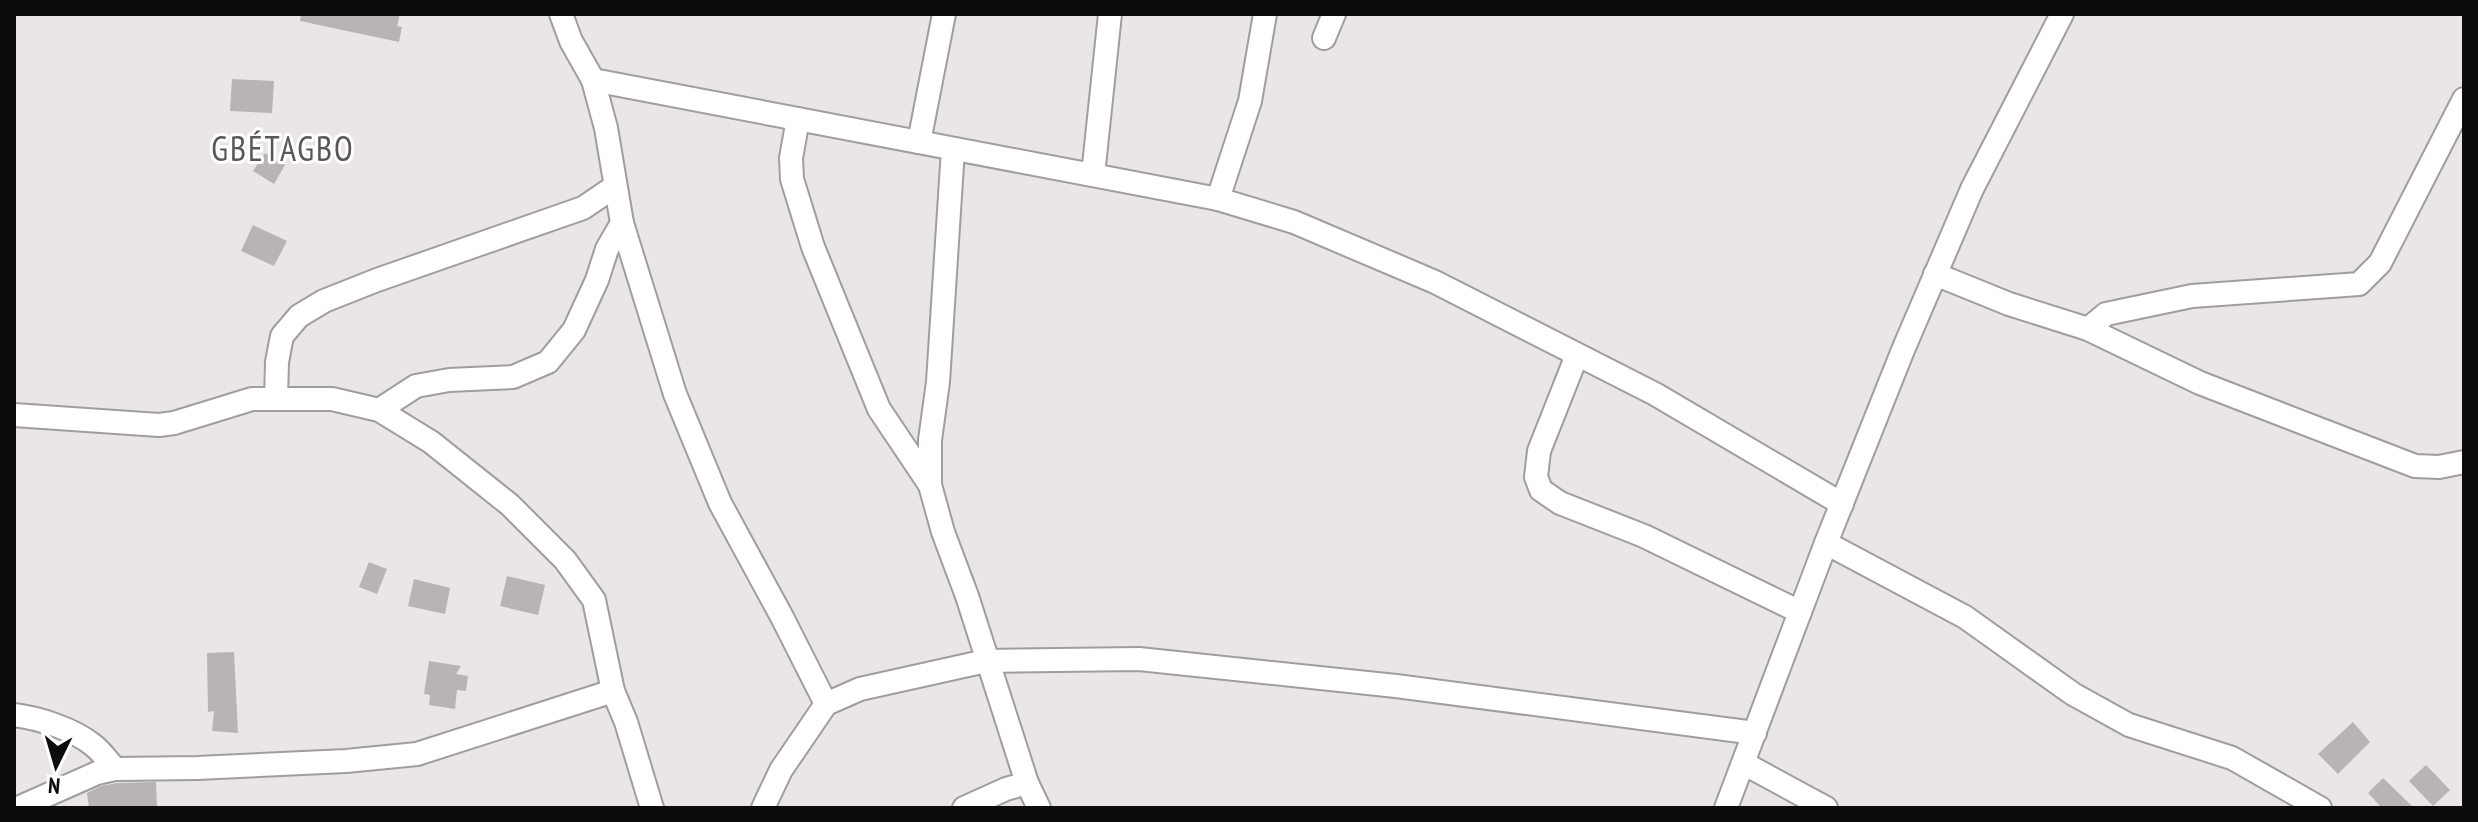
<svg xmlns="http://www.w3.org/2000/svg" width="2478" height="822" viewBox="0 0 2478 822" font-family="'PT Sans Narrow',sans-serif">
<rect width="100%" height="100%" fill="#eae6e6"/>
<g fill="#b8b4b5">
<polygon points="301,14 400,14 397,26 402,27 399,42 300,21"/>
<polygon points="232,79 274,81 272,113 230,111"/>
<polygon points="265,153 285,165 274,184 253,171"/>
<polygon points="253,225 287,241 274,266 241,251"/>
<polygon points="369,562 387,569 377,594 359,587"/>
<polygon points="507,576 545,585 538,615 500,606"/>
<polygon points="414,579 450,588 445,614 408,606"/>
<polygon points="234,652 238,733 212,731 214,711 208,712 207,653"/>
<polygon points="429,661 461,666 456,674 468,676 466,691 457,690 455,709 429,705 430,695 424,694"/>
<polygon points="2353,722 2370,742 2338,774 2318,754"/>
<polygon points="2426,765 2450,790 2433,806 2409,781"/>
<polygon points="2383,778 2414,808 2382,808 2368,793"/>
<polygon points="156,782 157,807 89,808 87,793 101,786 117,783"/>
</g>
<g fill="none" stroke-linecap="round" stroke-linejoin="round">
<g stroke="#a19d9e" stroke-width="26">
<g id="minor">
<polyline points="561,14 571,41 593,80 606,128 622,223 675,394 720,503 782,617 826,704"/>
<polyline points="1324,38 1334,14"/>
<polyline points="593,80 1218,199 1294,222 1435,282 1655,394 1842,504"/>
<polyline points="798,119 791,158 792,179 813,247 879,409 930,485"/>
<polyline points="919,142 944,14"/>
<polyline points="953,149 938,382 930,440 930,485 943,532 967,596 1027,783 1006,789 964,808"/>
<polyline points="1093,175 1110,14"/>
<polyline points="1218,199 1250,101 1265,14"/>
<polyline points="1935,274 2009,304 2088,329 2200,383 2415,466 2439,467 2464,462"/>
<polyline points="2088,329 2106,314 2192,296 2359,284 2380,263 2464,99"/>
<polyline points="1577,355 1539,451 1536,477 1541,490 1560,503 1644,536 1800,612"/>
<polyline points="276,399 277,362 282,336 299,316 324,301 377,280 583,208 614,187"/>
<polyline points="379,410 416,386 449,380 513,377 548,362 574,330 597,280 607,249 622,223"/>
<polyline points="14,415 159,425 174,423 252,399 332,399 379,410 431,442 510,505 565,560 594,600 613,691"/>
<polyline points="1826,543 1965,617 2073,694 2129,725 2232,758 2320,808"/>
<path d="M14,715C39,718 73,729 93,745C101,751 108,761 115,769"/>
<polyline points="1745,764 1826,808"/>
<polyline points="1027,783 1039,808"/>
<polyline points="18,808 97,773 115,769 197,768 346,761 417,754 613,691 626,722 652,808"/>
<polyline points="763,808 781,770 826,704 860,689 986,661 1139,659 1396,686 1755,733"/>
<polyline points="1726,808 1826,543 1903,350 1972,189 2062,14"/>
</g>
</g>
<use href="#minor" stroke="#fff" stroke-width="22"/>
</g>
<g text-anchor="middle" dominant-baseline="central" stroke-width="6" stroke-linejoin="round" paint-order="stroke">
<g font-size="34" letter-spacing="2" fill="#5a5657" stroke="#fff">
<text x="283" y="148">GBÉTAGBO</text>
</g>
</g>
<rect width="2478" height="822" fill="none" stroke="#0d0b0b" stroke-width="32"/>
<g transform="translate(56 766) rotate(185)" stroke="#ffffff" stroke-width="6" paint-order="stroke">
<path d="M0-6L14 30L0 20L-14 30Z" fill="#0d0b0b"/>
<text y="-12" font-size="22" font-weight="bold" text-anchor="middle" fill="#0d0b0b">N</text>
</g>
</svg>
